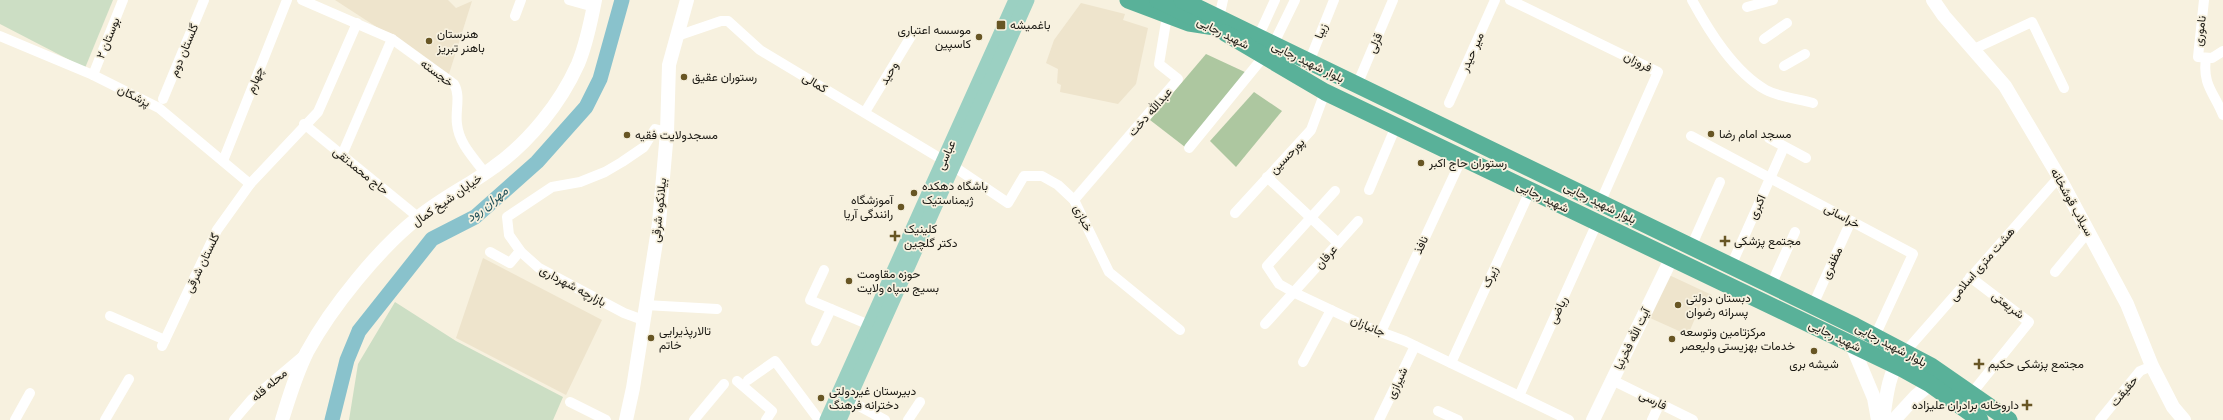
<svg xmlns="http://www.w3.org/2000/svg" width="2223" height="420" viewBox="0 0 2223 420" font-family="'Source Serif 4',Vazirmatn,serif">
<rect width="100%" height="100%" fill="#f7f1df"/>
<g fill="#eee4cc">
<polygon points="335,0 448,0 456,8 472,1 449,74"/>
<polygon points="1081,3 1125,14 1123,20 1148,28 1136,84 1118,104 1060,92 1061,85 1057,83 1058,69 1046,63 1054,40"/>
<polygon points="483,258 602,320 566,395 456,338"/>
<polygon points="1669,275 1712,295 1706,306 1701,304 1688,335 1650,318"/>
</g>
<g fill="#ccdec4">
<polygon points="0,0 113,0 85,68 0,24"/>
<polygon points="395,302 456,341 563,397 553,420 349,420 358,364"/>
</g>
<g fill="#adc7a0">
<polygon points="1206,54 1247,73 1185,147 1150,120"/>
<polygon points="1254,92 1282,111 1236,167 1210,141"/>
</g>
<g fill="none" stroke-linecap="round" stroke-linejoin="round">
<polyline stroke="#89c2cc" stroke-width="15" points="332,420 347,360 359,331 432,239 475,217 537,162 586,107 600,79 622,0"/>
<g stroke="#fff" stroke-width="10">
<path d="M302,0L392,39L454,84C461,96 455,111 457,124C459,144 474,158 485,173"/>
<polyline points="569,0 594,7"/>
<polyline points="1510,0 1658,72 1600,203"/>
<path d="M1692,0C1709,31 1734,72 1766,90C1779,97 1799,99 1813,103"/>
<polyline points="2204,0 2198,57 2212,58 2223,51"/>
<polyline points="1747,7 1773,0"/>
<polyline points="515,16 521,0"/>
<polyline points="1219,18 1223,0"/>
<polyline points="0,36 93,75 159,108 250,184"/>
<polyline points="677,36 721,21 728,21 760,50 953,166 1008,203 1024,176 1042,176 1058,185 1074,200 1109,272 1180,330"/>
<polyline points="1258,37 1275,0"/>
<polyline points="1764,39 1787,23"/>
<polyline points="1273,45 1295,0"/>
<polyline points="1974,49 2032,22 2064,88"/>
<path d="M2206,59C2202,85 2215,94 2223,115"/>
<polyline points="1309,62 1334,0"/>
<polyline points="1784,66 1805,54"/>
<polyline points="93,75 123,0"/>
<polyline points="1357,85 1393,0"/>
<polyline points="163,99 204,0"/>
<polyline points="1449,103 1495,0"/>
<polyline points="865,112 913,33"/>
<polyline points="304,124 418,217"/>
<polyline points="1691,136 1913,254 1875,336"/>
<polyline points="1769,138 1806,158"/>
<polyline points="1189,148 1265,55"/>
<polyline points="342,155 392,39"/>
<polyline points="223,161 287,0"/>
<polyline points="1267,177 1338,243"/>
<polyline points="1369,190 1396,126"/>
<polyline points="1335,191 1267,266 1279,284 1295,293 1367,327 1405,341 1569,420"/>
<polyline points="1074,200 1178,79 1159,64 1167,16"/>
<polyline points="1235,213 1311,130 1325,92"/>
<polyline points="1691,247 1720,182"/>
<polyline points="490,252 510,263 520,251"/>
<polyline points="1731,266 1784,147"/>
<polyline points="824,270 810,300 874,327"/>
<polyline points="2055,272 2088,232"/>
<polyline points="1970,277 2029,322 1972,393"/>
<polyline points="1771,285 1795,232"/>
<polyline points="645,305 717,309"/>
<polyline points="1813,305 1851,221"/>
<polyline points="110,316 165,340"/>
<polyline points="643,320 624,313 539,268 521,252 509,235 507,217 552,187 580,182 605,172 622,162 644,147 655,129 667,132"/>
<polyline points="1265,324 1358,221"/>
<polyline points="1381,332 1462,158"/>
<polyline points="816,341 831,309"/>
<polyline points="162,346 217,230 250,184 318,112 357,23"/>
<polyline points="1905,352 2059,177"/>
<polyline points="1303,362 1331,310"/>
<polyline points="1451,363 1530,191"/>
<polyline points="748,380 775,361 819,420"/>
<polyline points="1612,380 1693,420"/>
<polyline points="737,381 772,411 766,420"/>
<polyline points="1519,396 1597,223"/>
<polyline points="848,400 885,420"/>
<polyline points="570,402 606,420"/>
<polyline points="1438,411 1458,420"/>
<polyline points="15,420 30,393"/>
<polyline points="105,420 129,379"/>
<polyline points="234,420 252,399 304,355"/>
<polyline points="694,420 724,384"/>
<polyline points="908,420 920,402"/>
<polyline points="1379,420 1415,346"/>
<polyline points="1652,420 1660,403"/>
<polyline points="2100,420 2140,371 2152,366"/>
</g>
<g stroke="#fff" stroke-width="14">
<polyline points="1933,0 1944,16 2005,86 2059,177 2127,304 2152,366 2173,407 2184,420"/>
<polyline points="1851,343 1874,398 1878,420"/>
<path d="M282,420C289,397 296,374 307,352C331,308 379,248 419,217C442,198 470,185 494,167C529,142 560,104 578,64C586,45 591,21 595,0"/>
<polyline points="626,420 633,388 659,223 667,132 669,65 687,0"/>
<polyline points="1593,420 1671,259"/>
<path d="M1883,420C1886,399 1888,374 1901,357"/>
<polyline points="1894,420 1916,396 1930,384"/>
</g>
<g stroke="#9bd0c2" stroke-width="15">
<polyline points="827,420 1016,0"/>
<polyline points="839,420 1027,0"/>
</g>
<g stroke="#59b199" stroke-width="17">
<polyline points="1128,0 1189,23 1215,27"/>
<polyline points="1158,0 1194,18"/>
<polyline points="1182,0 1855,326 1931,366 2009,420"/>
<polyline points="1225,33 1325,92 1903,369 1930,384 1980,420"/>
</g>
</g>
<g fill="#685624" stroke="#f7f1df" stroke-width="1.5">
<rect x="996" y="20" width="10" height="10" rx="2"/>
<circle cx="979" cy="37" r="4"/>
<circle cx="429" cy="41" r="4"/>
<circle cx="684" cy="77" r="4"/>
<circle cx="1711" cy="134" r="4"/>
<circle cx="627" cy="135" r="4"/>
<circle cx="1421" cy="163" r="4"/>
<circle cx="914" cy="193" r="4"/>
<circle cx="901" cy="207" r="4"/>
<path d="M893 230h4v4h4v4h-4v4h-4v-4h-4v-4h4z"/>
<path d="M1723 235h4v4h4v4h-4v4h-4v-4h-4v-4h4z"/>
<circle cx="849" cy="281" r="4"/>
<circle cx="1678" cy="305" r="4"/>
<circle cx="651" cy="338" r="4"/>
<circle cx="1672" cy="339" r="4"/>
<circle cx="1814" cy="351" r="4"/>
<path d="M1977 358h4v4h4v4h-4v4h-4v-4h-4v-4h4z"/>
<circle cx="821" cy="398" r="4"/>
<path d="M2025 399h4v4h4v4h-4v4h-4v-4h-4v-4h4z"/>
</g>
<g text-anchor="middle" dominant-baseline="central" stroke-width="3.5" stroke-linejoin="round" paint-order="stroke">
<g font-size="12" fill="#1a1812" stroke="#f7f1df" text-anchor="start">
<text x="1010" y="25">باغمیشه</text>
<text x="971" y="30" text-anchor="end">موسسه اعتباری<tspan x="971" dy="14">کاسپین</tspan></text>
<text x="437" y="34">هنرستان<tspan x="437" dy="14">باهنر تبریز</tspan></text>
<text x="692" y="77">رستوران عقیق</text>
<text x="1719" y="134">مسجد امام رضا</text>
<text x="635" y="135">مسجدولایت فقیه</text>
<text x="1429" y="163">رستوران حاج اکبر</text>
<text x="922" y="186">باشگاه دهکده<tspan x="922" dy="14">ژیمناستیک</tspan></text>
<text x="893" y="200" text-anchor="end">آموزشگاه<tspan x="893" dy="14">رانندگی آریا</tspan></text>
<text x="904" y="229">کلینیک<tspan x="904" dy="14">دکتر گلچین</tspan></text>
<text x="1734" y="241">مجتمع پزشکی</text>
<text x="857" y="274">حوزه مقاومت<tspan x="857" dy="14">بسیج سپاه ولایت</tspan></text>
<text x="1686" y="298">دبستان دولتی<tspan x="1686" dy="14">پسرانه رضوان</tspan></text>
<text x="659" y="331">تالارپذیرایی<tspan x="659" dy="14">خاتم</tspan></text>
<text x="1680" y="332">مرکزتامین وتوسعه<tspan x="1680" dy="14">خدمات بهزیستی ولیعصر</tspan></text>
<text x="1814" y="364" text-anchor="middle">شیشه بری</text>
<text x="1988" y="364">مجتمع پزشکی حکیم</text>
<text x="829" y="391">دبیرستان غیردولتی<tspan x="829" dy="14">دخترانه فرهنگ</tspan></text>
<text x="2019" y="405" text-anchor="end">داروخانه برادران علیزاده</text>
</g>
<g font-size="12" fill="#1a1812" stroke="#f7f1df">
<text transform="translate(1321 31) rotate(-68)">زیبا</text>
<text transform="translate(2200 31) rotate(-83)">ناموری</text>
<text transform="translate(1223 33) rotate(27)">شهید رجایی</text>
<text transform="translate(108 38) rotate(-68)">بوستان ۲</text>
<text transform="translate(1375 43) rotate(-67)">قزلی</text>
<text transform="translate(184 50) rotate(-67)">گلستان دوم</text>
<text transform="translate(1472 52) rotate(-66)">میر حیدر</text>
<text transform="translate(1308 62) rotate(26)">بلوار شهید رجایی</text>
<text transform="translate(1638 62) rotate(27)">فروزان</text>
<text transform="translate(437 73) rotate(37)">خجسته</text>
<text transform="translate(889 73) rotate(-59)">وحید</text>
<text transform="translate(255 80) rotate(-68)">چهارم</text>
<text transform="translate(815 83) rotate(31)">کمالی</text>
<text transform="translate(134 96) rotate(27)">پزشکان</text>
<text transform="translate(1150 112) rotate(-49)">عبدالله دخت</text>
<text transform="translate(946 155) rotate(-66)">عباسى</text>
<text transform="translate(1287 156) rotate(-46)">پورحسین</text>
<text transform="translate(361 171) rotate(39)">حاج محمدتقی</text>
<text transform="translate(1543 197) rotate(26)">شهید رجایی</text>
<text transform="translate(447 200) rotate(-35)">خیابان شیخ کمال</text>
<text transform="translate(2072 202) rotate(61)">سیلاب قوشخانه</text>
<text transform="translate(1600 203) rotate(26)">بلوار شهید رجایی</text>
<text transform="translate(1757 207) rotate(-66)">اکبری</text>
<text transform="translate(659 210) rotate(-84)">بیلانکوه شرقی</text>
<text transform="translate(1842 216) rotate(28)">خراسانی</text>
<text transform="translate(1083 218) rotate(64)">خبازی</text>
<text transform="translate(1421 245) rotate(-65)">نافذ</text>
<text transform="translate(1326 257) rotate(-49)">عرفان</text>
<text transform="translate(202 263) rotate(-64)">گلستان شرقی</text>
<text transform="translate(1832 263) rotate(-65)">مظفری</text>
<text transform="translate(1982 264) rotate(-49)">هشت متری اسلامی</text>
<text transform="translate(1490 277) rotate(-65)">زیرک</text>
<text transform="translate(573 286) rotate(28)">بازارچه شهرداری</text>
<text transform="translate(2008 305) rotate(37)">شریعتی</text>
<text transform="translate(1558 310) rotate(-65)">ریاضی</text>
<text transform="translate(1368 326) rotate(23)">جانبازان</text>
<text transform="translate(1835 336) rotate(26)">شهید رجایی</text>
<text transform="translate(1632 339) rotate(-64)">آیت الله فخرنیا</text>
<text transform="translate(1891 345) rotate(28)">بلوار شهید رجایی</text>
<text transform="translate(1397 383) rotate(-65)">شیرازی</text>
<text transform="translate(269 385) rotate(-41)">محله قله</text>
<text transform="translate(2124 391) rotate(-50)">حقیقت</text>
<text transform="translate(1653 400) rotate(26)">فارسی</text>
</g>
<g font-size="13" font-style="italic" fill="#1f5058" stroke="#f7f1df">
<text transform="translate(487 204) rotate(-38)">مهران رود</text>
</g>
</g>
</svg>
